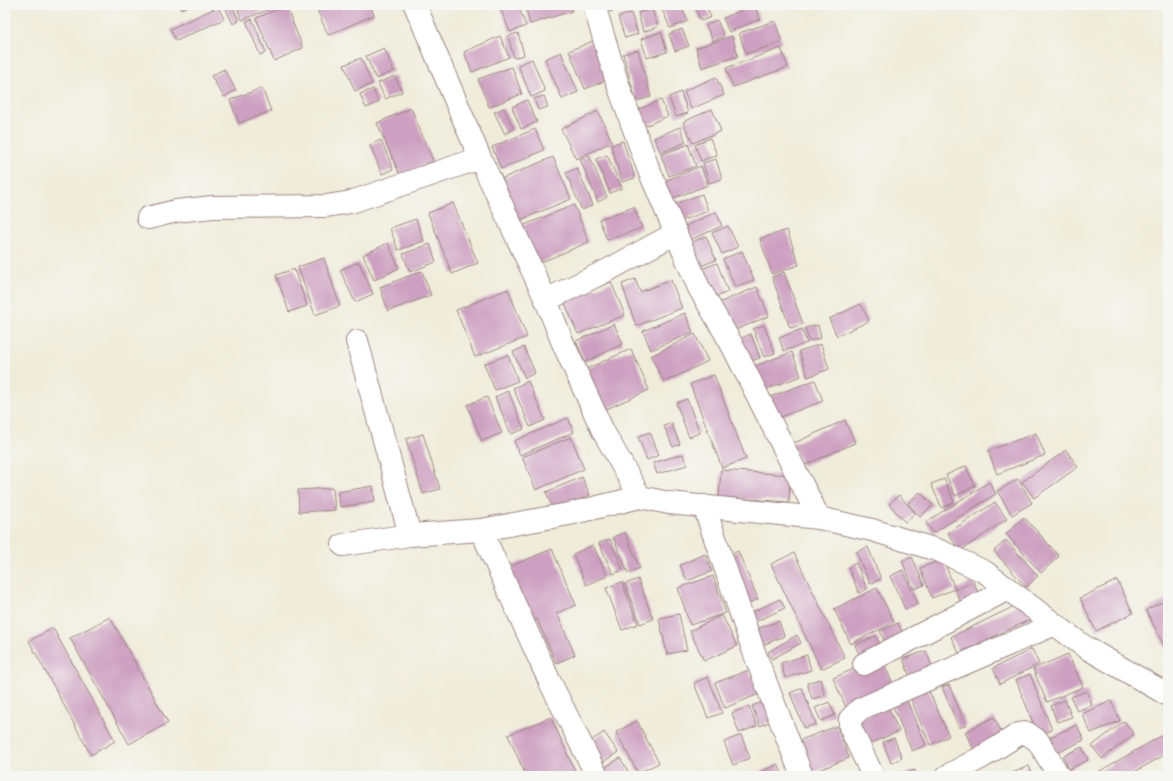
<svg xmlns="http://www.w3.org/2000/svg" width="1173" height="781" viewBox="0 0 1173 781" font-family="Mali,sans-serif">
<rect width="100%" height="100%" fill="#f6f6f2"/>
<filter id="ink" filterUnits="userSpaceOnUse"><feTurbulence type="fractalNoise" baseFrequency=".025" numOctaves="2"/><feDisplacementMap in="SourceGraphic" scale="8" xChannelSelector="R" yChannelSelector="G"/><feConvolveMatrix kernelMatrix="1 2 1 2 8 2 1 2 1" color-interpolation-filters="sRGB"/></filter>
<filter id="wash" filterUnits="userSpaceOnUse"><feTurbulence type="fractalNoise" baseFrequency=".012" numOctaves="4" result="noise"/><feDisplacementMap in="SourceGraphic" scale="16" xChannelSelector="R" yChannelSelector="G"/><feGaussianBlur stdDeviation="0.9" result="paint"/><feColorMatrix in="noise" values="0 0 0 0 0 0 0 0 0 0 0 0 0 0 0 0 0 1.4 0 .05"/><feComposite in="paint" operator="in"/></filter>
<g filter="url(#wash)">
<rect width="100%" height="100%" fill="#efecda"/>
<g id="blocks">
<g fill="#cda0c1">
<polygon points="179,5 191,5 181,9"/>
<polygon points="224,5 232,5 239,21 233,24"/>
<polygon points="236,5 280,5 242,20"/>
<polygon points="315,5 370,5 374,15 328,35"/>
<polygon points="499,5 518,5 526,26 510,32"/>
<polygon points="525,5 570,5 572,11 530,24"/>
<polygon points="608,5 627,5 627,6 610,12"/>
<polygon points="665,5 680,5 688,21 670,28 661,7"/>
<polygon points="703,5 706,5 711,17 701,21 695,8"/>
<polygon points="754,5 760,19 729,32 723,18"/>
<polygon points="286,6 303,48 274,61 256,18"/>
<polygon points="218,7 224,19 176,41 170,29"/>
<polygon points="652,9 658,27 643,32 638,13"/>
<polygon points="631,13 638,34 625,38 618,17"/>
<polygon points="252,19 266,52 260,55 246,21"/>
<polygon points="717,20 724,36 713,41 706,25"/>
<polygon points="775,21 782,42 746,54 739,33"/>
<polygon points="682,29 689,46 675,51 669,34"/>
<polygon points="661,32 667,52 647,58 641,39"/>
<polygon points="518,33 524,55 514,58 508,36"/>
<polygon points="500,36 509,57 472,72 464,52"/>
<polygon points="732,36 738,56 702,68 696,48"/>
<polygon points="593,41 609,79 585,89 569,51"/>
<polygon points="384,48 394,71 376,79 366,56"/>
<polygon points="781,48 788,67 733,87 726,68"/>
<polygon points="638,50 651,97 636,101 623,54"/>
<polygon points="561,52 578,92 562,99 545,59"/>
<polygon points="361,58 372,84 355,91 344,65"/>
<polygon points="532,59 545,91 531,97 518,65"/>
<polygon points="512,67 522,94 489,107 478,79"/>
<polygon points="224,69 236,90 224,97 211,76"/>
<polygon points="395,76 402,92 385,99 378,83"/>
<polygon points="716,77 724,95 691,109 684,91"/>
<polygon points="262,88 271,111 239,123 230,100"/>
<polygon points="373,89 379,102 366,108 360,94"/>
<polygon points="681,92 688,113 676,117 669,97"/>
<polygon points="544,96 548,107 538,110 534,99"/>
<polygon points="527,100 537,122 521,129 512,107"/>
<polygon points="661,100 668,116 645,126 637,110"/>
<polygon points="411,108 433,161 400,175 377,123"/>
<polygon points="504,108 514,129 505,134 494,112"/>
<polygon points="712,109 721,131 693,143 683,122"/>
<polygon points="598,111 612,142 576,159 561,129"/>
<polygon points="680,127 686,142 661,153 654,138"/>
<polygon points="535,129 544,150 501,169 492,147"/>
<polygon points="710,138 717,155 701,161 695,145"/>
<polygon points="381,140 393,169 382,174 370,145"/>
<polygon points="623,141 635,178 622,182 611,145"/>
<polygon points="688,144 696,166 669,176 661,155"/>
<polygon points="589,155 607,197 598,202 580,159"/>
<polygon points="607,155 622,188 610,193 596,159"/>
<polygon points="553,157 571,199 518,221 501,179"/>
<polygon points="716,159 722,179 709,183 703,163"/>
<polygon points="701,166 708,185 669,200 662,182"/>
<polygon points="577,168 593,205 582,210 566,173"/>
<polygon points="702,194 708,211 675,223 669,206"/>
<polygon points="453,203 478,263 452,274 428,213"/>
<polygon points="574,205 589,242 532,266 517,228"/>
<polygon points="634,207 642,228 607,240 599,219"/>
<polygon points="716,212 722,226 683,243 677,230"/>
<polygon points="416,219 424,241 398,250 390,228"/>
<polygon points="728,226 738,247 722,254 712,233"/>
<polygon points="787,230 799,265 772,274 760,239"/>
<polygon points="706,236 716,260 698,267 688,244"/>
<polygon points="388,243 399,268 374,280 363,255"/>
<polygon points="430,244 436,262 410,272 403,254"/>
<polygon points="742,251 754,280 735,287 723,259"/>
<polygon points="324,258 340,306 315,315 298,267"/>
<polygon points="359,262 373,294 355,302 340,270"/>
<polygon points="717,263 728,292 710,299 699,270"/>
<polygon points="294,269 307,306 289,312 276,275"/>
<polygon points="422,271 431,295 388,311 380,287"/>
<polygon points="784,272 803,324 790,328 772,277"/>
<polygon points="635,279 640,292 671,280 682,308 636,326 622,284"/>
<polygon points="611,282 625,315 578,334 564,301"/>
<polygon points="757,287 769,316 728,333 716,304"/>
<polygon points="508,289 527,337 475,357 456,310"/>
<polygon points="861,304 869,321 837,336 829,319"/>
<polygon points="685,313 693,332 651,350 643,331"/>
<polygon points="614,324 623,344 585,362 576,341"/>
<polygon points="764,325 775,353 764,357 753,329"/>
<polygon points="818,325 821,338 809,341 805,328"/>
<polygon points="802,329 807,343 784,351 779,338"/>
<polygon points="695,334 708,361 664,382 651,356"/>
<polygon points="751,334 760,358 746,363 737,340"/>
<polygon points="821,344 829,369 808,377 799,351"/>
<polygon points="524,347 535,373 525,378 513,352"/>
<polygon points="631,349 649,390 604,410 586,369"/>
<polygon points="792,352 801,376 764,390 755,366"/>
<polygon points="508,355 518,381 495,390 484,364"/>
<polygon points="714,375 746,459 722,468 690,384"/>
<polygon points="815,380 823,401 775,419 767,398"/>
<polygon points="528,381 545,420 530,427 513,388"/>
<polygon points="508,391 524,429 511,434 495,397"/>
<polygon points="487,397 502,433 482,441 467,405"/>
<polygon points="687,399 700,433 689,437 676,403"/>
<polygon points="568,418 574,432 520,455 514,441"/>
<polygon points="845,420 855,443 802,466 792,444"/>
<polygon points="671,423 680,444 673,447 664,426"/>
<polygon points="650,432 659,455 647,460 638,436"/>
<polygon points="1036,433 1045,455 997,474 988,451"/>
<polygon points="423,434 440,489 423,494 406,439"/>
<polygon points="571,437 584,469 536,490 522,457"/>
<polygon points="1066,450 1078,467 1034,498 1022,482"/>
<polygon points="683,454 687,465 657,474 653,463"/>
<polygon points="966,466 975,486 955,496 946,475"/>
<polygon points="721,470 790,475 789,502 719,497"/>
<polygon points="582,477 590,495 554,511 546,492"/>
<polygon points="944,479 954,502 942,508 931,484"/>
<polygon points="1018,479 1032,503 1012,515 997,491"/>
<polygon points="989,482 996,494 933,533 926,522"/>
<polygon points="373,486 375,502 340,507 338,492"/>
<polygon points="333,488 335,510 299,512 298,490"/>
<polygon points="920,492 933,505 920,517 908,503"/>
<polygon points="899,495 915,513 905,522 889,504"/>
<polygon points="995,502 1007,519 960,551 948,533"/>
<polygon points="1024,517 1059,556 1041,573 1006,534"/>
<polygon points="625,532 640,568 628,573 613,537"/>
<polygon points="610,539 623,570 613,574 599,543"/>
<polygon points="1006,540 1038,576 1026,587 994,551"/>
<polygon points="593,545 607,576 586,585 573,554"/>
<polygon points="868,547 881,579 870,584 856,552"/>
<polygon points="552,549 576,605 557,613 575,655 556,663 537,619 527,623 504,569"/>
<polygon points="738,551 758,599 746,605 725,557"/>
<polygon points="794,553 845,658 821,669 771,564"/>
<polygon points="705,554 712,571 687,581 680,565"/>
<polygon points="912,557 924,585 914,589 902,561"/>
<polygon points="943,559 955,589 932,598 920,568"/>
<polygon points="856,563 867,589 859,593 848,567"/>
<polygon points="903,570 918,604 905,609 890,576"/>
<polygon points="713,576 726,613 690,625 678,588"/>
<polygon points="638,579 653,619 640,624 625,584"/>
<polygon points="1117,580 1133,613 1096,631 1080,598"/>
<polygon points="622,582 638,624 622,630 606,588"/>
<polygon points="973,582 981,599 963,607 955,590"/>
<polygon points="877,588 894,622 851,644 834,609"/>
<polygon points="780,599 785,608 755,622 750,613"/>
<polygon points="1168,599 1168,649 1166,650 1146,610"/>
<polygon points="1023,602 1031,619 959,653 951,637"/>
<polygon points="679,614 687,650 667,654 659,618"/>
<polygon points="722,615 737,646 704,661 690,631"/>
<polygon points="110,617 168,723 129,744 70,638"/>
<polygon points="779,621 784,636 758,647 751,631"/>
<polygon points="898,623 905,639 887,647 880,631"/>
<polygon points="53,628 115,741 91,755 29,641"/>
<polygon points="797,635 801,643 772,659 768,652"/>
<polygon points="876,636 883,651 862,661 855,645"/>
<polygon points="1032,649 1039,664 1000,684 993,668"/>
<polygon points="926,651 933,669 910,677 903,659"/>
<polygon points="1068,654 1083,687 1047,702 1033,669"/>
<polygon points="807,655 811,670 785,678 781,663"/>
<polygon points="881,657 896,691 848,712 833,678"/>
<polygon points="749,670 759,694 725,708 715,683"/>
<polygon points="1030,674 1052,730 1038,735 1016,680"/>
<polygon points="708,677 722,713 708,718 694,683"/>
<polygon points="820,679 825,695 812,699 807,683"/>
<polygon points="925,682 949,736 930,745 907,690"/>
<polygon points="949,685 966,725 959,728 942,687"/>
<polygon points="802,688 816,724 804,728 790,693"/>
<polygon points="1087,691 1092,705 1077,711 1071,697"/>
<polygon points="905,696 926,745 912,751 891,702"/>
<polygon points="1065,700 1072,717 1057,722 1051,706"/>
<polygon points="765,701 774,720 760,726 752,706"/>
<polygon points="1111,701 1120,721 1091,733 1082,714"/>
<polygon points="829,702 835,715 821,721 815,708"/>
<polygon points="749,706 757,726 739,733 732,713"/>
<polygon points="888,707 899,731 865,746 854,721"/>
<polygon points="551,717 577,776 526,776 508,735"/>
<polygon points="994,717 1006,741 977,756 965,732"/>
<polygon points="637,721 659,763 638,773 616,732"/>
<polygon points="1124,721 1134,734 1102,759 1092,746"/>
<polygon points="1077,725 1084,740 1057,753 1050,737"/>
<polygon points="837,726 849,758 811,773 798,741"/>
<polygon points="604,732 618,752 599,765 585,745"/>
<polygon points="1168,732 1168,753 1127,776 1091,776"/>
<polygon points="741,735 750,758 733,765 724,742"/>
<polygon points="894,738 902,758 891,763 883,742"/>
<polygon points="1082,747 1088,760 1069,769 1063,756"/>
<polygon points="620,758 631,776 604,776 601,770"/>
<polygon points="778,764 783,776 751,776"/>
<polygon points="1029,766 1033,776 1005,776"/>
<polygon points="915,770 918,776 899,776"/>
</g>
</g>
</g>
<g filter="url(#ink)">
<use href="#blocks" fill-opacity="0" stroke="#9c8682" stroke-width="1"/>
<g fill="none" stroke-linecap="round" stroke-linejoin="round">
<g stroke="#9c8682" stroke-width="24">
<g id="minor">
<polyline points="415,5 480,158 546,300 562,341 603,431 640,497 669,503 819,518 872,530 940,551 985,572 1085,647 1168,695"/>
<polyline points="594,5 617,82 648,168 699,288 731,343 819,518"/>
<polyline points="148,218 176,211 213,207 326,206 351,202 480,158"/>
<polyline points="546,300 610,269 676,233"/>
<polyline points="357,341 410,535 481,530 569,514 640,497"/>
<polyline points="704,506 754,652 802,776"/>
<polyline points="481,530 549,680 597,776"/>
<polyline points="343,545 410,535"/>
<polyline points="864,664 1008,589"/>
<polyline points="873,776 850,727 850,719 860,709 1053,625"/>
<polyline points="947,776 984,756 1019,734 1027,733 1038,741 1059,776"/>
</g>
</g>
<use href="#minor" stroke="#fff" stroke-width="22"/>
</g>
</g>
<rect width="1173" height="781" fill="none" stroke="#f6f6f2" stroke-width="20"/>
</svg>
